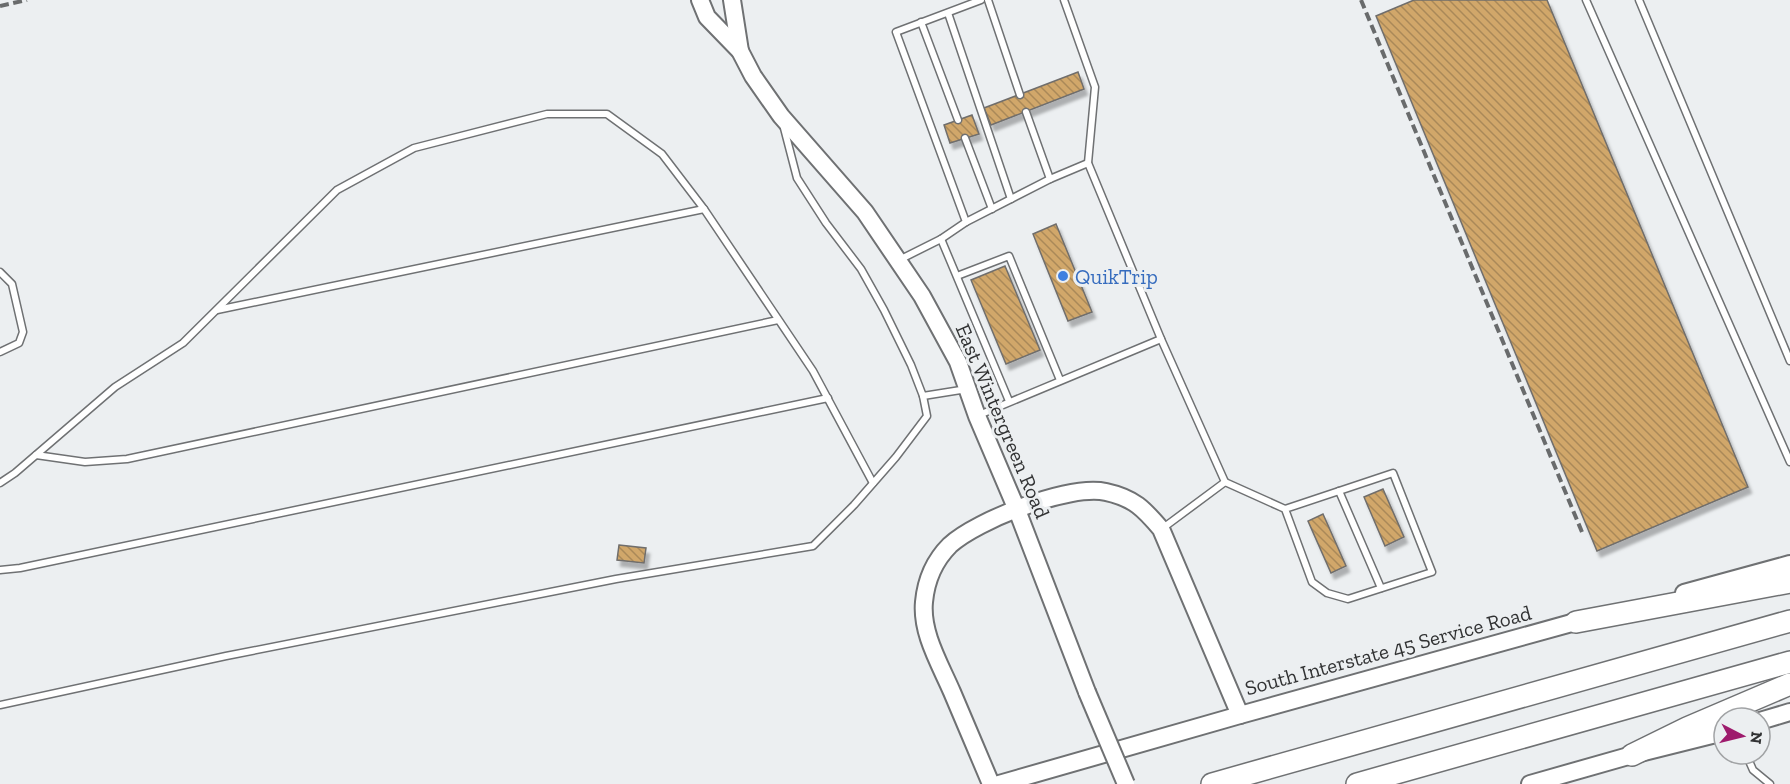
<svg xmlns="http://www.w3.org/2000/svg" width="1790" height="784" viewBox="0 0 1790 784" font-family="'Zilla Slab',serif">
<defs>
<pattern id="building-back-hatch" width="6" height="6" patternUnits="userSpaceOnUse" patternTransform="scale(1.5)"><rect width="6" height="6" fill="#d1a76b"/><path d="M-1 5l2 2M0 0l6 6M5-1l2 2" fill="none" stroke="#aa8959"/></pattern>
<filter id="shadow"><feDropShadow dx="3.5" dy="6" stdDeviation="1.5" flood-color="#0004"/></filter>
</defs>
<rect width="100%" height="100%" fill="#eceff1"/>
<g fill="url(#building-back-hatch)" stroke="#706e6c" stroke-width="1.5" filter="url(#shadow)">
<polygon points="1414,0 1547,0 1748,487 1597,551 1376,16"/>
<polygon points="1078,72 1084,89 991,125 984,108"/>
<polygon points="972,115 979,134 950,143 944,125"/>
<polygon points="1056,224 1092,312 1068,321 1033,234"/>
<polygon points="1005,266 1040,350 1006,364 971,280"/>
<polygon points="1383,489 1404,537 1385,546 1364,497"/>
<polygon points="1323,514 1346,566 1331,573 1308,521"/>
<polygon points="619,545 646,548 644,563 617,560"/>
</g>
<g fill="none" stroke-linecap="round" stroke-linejoin="round">
<g stroke="#6f7173" stroke-width="9">
<g id="lane">
<polyline points="988,0 1020,95"/>
<polyline points="1064,0 1095,87 1088,163 1161,339 1225,482 1163,528"/>
<polyline points="1586,0 1790,462"/>
<polyline points="1639,0 1790,361"/>
<polyline points="948,13 1011,199"/>
<polyline points="921,22 958,120"/>
<polyline points="1026,112 1050,179"/>
<polyline points="965,138 992,209"/>
<polyline points="966,222 1050,179 1088,163"/>
<polyline points="941,239 1009,401"/>
<polyline points="899,260 941,239 966,222 896,32 981,0"/>
<polyline points="0,272 12,284 23,332 19,343 0,352"/>
<polyline points="957,276 1009,256 1060,380"/>
<polyline points="217,310 704,209"/>
<polyline points="923,396 967,389"/>
<polyline points="979,415 1161,339"/>
<polyline points="36,455 85,462 127,459 778,320"/>
<polyline points="1225,482 1285,509 1393,473 1432,572 1348,599 1327,593 1312,582 1285,509"/>
<polyline points="0,483 15,473 115,387 183,343 337,190 414,148 547,114 607,114 662,154 704,209 813,371 873,483"/>
<polyline points="1339,491 1381,588"/>
<polyline points="0,570 20,568 828,398"/>
<polyline points="0,705 226,656 616,579 813,546 854,505 896,457 927,416 923,396 911,365 884,310 861,269 826,223 797,178 784,128"/>
<polyline points="1746,754 1753,770 1770,784"/>
</g>
</g>
<g stroke="#6f7173" stroke-width="20">
<g id="secondary">
<polyline points="700,0 707,17 740,51 753,76 781,116 865,212 922,296 958,362 977,416 1017,510 1087,692"/>
<polyline points="732,0 740,51"/>
<polyline points="1684,593 1790,564"/>
<polyline points="1760,721 1790,712"/>
<path d="M991,784C978,753 965,723 952,692C940,664 921,633 924,602C926,580 935,560 950,545C977,520 1070,484 1106,492C1134,498 1144,509 1161,529L1240,715"/>
<polyline points="999,784 1240,715 1586,619"/>
<polyline points="1530,784 1632,755 1724,732"/>
</g>
</g>
<g stroke="#6f7173" stroke-width="24">
<g id="highway">
<polyline points="1576,622 1790,582"/>
<polyline points="1632,755 1687,728 1790,684"/>
<polyline points="1212,784 1790,621"/>
<polyline points="1357,784 1790,662"/>
</g>
</g>
<use href="#lane" stroke="#fff" stroke-width="6"/>
<use href="#secondary" stroke="#fff" stroke-width="16"/>
<use href="#highway" stroke="#fff" stroke-width="21"/>
<g stroke="#696b6c" stroke-width="4" stroke-dasharray="9 4.5" stroke-linecap="butt">
<polyline points="1361,0 1582,532"/>
<polyline points="0,6 27,0"/>
</g>
<g stroke="#6f7173" stroke-width="20" stroke-linecap="butt">
<polyline id="secondary-bridge" points="1087,692 1126,784"/>
</g>
<use href="#secondary-bridge" stroke="#fff" stroke-width="16"/>
</g>
<circle fill="#3f7fe0" stroke="#eceff1" stroke-width="2" cx="1063" cy="276" r="6"/>
<g text-anchor="middle" dominant-baseline="central" stroke-width="6" stroke-linejoin="round" paint-order="stroke">
<g font-size="21" fill="#366cbe" stroke="#eceff1" text-anchor="start">
<text x="1075" y="276">QuikTrip</text>
</g>
<g font-size="21" fill="#313233" stroke="#eceff1">
<text transform="translate(1003 421) rotate(67)">East Wintergreen Road</text>
<text transform="translate(1388 650) rotate(-15)">South Interstate 45 Service Road</text>
</g>
</g>
<g transform="translate(1742 736) rotate(97)"><circle r="28" fill="#eceff1" stroke="#a1a3a5" stroke-width="1.5"/>
<path d="M0-4.5L10 22L0 15L-10 22Z" fill="#9e1b6d"/>
<text y="-9" font-size="16" font-weight="bold" text-anchor="middle" fill="#313233">N</text>
</g>
</svg>
